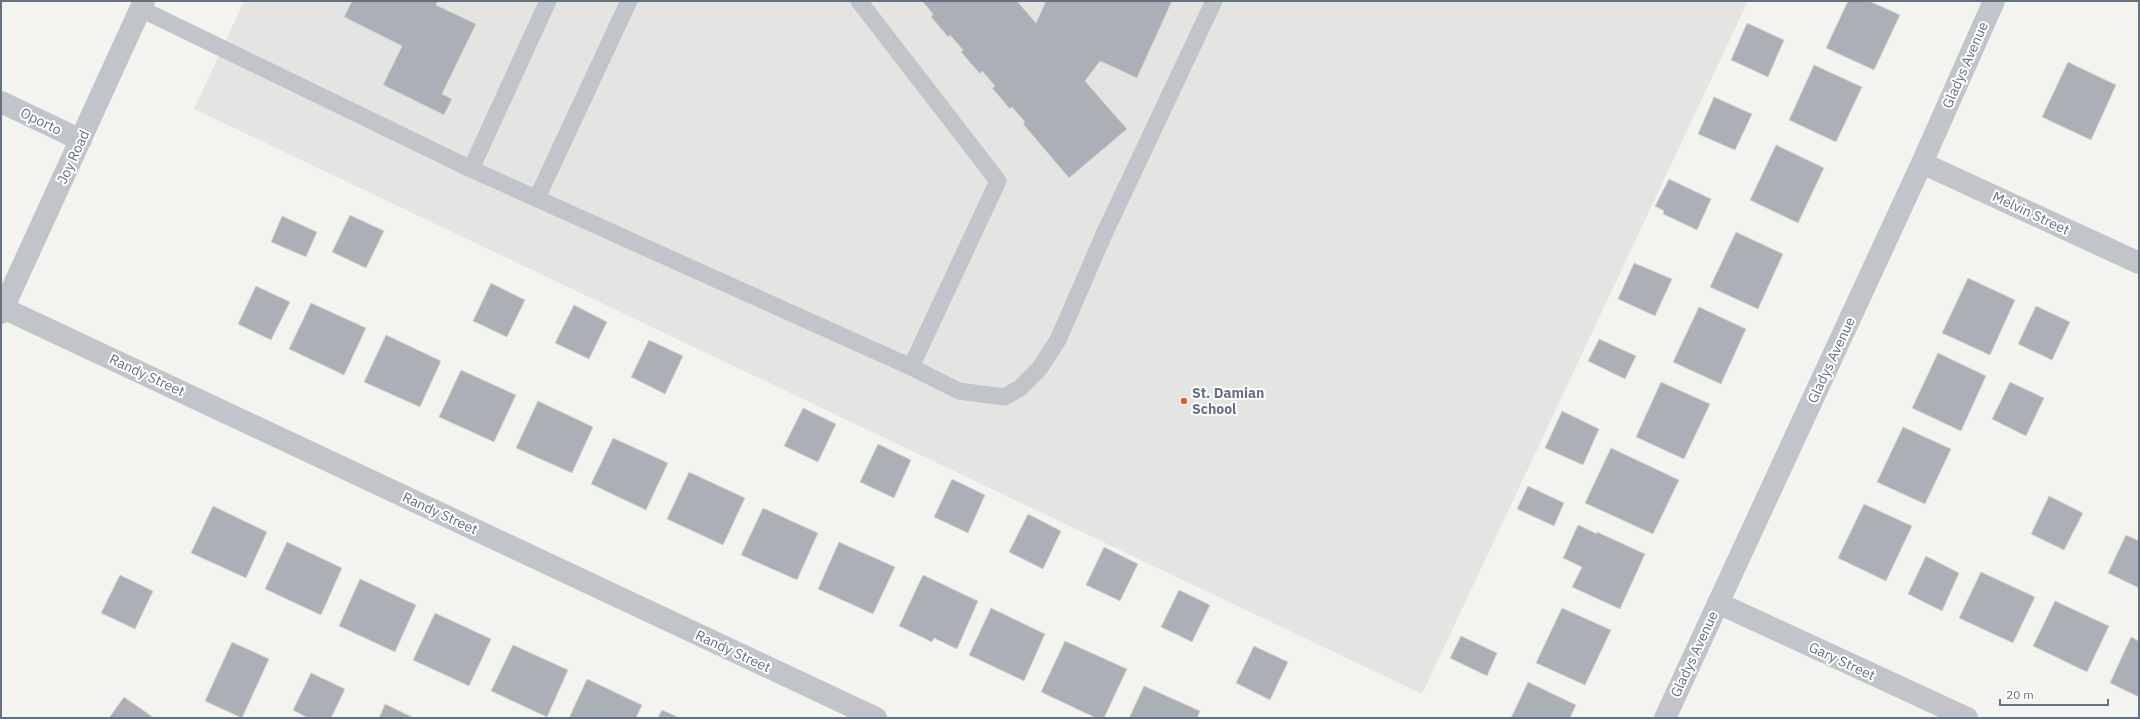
<svg xmlns="http://www.w3.org/2000/svg" width="2140" height="719" viewBox="0 0 2140 719" font-family="'IBM Plex Sans',sans-serif">
<rect width="100%" height="100%" fill="#f3f4ef"/>
<polygon fill="#e4e5e3" points="244,1 1748,1 1422,694 194,109"/>
<g fill="#aab0b5" stroke="#d5d5d2">
<polygon points="352,1 438,1 436,5 476,24 442,94 452,99 444,115 383,85 402,46 344,17"/>
<polygon points="922,1 1017,1 1036,23 1046,1 1172,1 1137,78 1100,61 1085,81 1127,129 1069,178 1023,124 1025,122 1012,107 1010,109 992,88 995,86 982,71 980,74 961,52 963,50 950,35 948,37 931,17 933,14"/>
<polygon points="1848,1 1869,1 1900,15 1874,70 1826,48"/>
<polygon points="1747,23 1784,40 1768,77 1731,60"/>
<polygon points="2068,62 2116,85 2091,140 2042,117"/>
<polygon points="1814,65 1862,87 1836,142 1789,120"/>
<polygon points="1714,97 1752,114 1735,150 1698,134"/>
<polygon points="1776,145 1824,168 1798,223 1750,200"/>
<polygon points="1669,179 1711,199 1697,230 1663,214 1664,211 1655,206"/>
<polygon points="350,215 384,231 366,268 332,252"/>
<polygon points="282,216 317,232 306,257 271,242"/>
<polygon points="1736,232 1783,254 1758,309 1710,287"/>
<polygon points="1634,263 1672,279 1655,316 1618,299"/>
<polygon points="1968,278 2015,300 1990,355 1942,333"/>
<polygon points="491,283 525,300 507,337 473,321"/>
<polygon points="256,286 290,302 271,340 238,324"/>
<polygon points="311,303 366,328 344,375 289,349"/>
<polygon points="574,305 607,322 589,359 555,343"/>
<polygon points="2036,306 2070,322 2052,360 2018,344"/>
<polygon points="1699,307 1746,329 1721,384 1673,362"/>
<polygon points="386,335 441,361 420,407 364,382"/>
<polygon points="1599,339 1636,356 1625,379 1588,361"/>
<polygon points="649,340 683,356 665,394 631,377"/>
<polygon points="1938,353 1986,376 1961,431 1912,408"/>
<polygon points="461,370 516,395 494,442 439,417"/>
<polygon points="1661,382 1710,404 1684,459 1636,437"/>
<polygon points="2010,382 2044,398 2026,436 1992,419"/>
<polygon points="538,401 593,427 572,473 516,448"/>
<polygon points="803,408 836,424 818,462 784,446"/>
<polygon points="1562,411 1599,429 1583,465 1545,448"/>
<polygon points="1903,427 1951,449 1925,504 1877,482"/>
<polygon points="613,438 668,463 646,510 591,484"/>
<polygon points="878,444 911,460 894,498 860,482"/>
<polygon points="1611,448 1679,480 1653,534 1585,503"/>
<polygon points="689,472 745,498 723,545 667,519"/>
<polygon points="952,479 985,495 968,533 934,517"/>
<polygon points="1528,486 1564,503 1554,526 1517,509"/>
<polygon points="2049,496 2083,513 2064,550 2031,534"/>
<polygon points="1864,504 1912,526 1886,581 1838,558"/>
<polygon points="213,506 267,532 246,578 191,553"/>
<polygon points="763,508 818,533 797,580 741,555"/>
<polygon points="1028,514 1061,531 1043,569 1009,552"/>
<polygon points="1578,525 1597,534 1597,532 1645,554 1620,609 1572,587 1582,567 1563,558"/>
<polygon points="2126,535 2139,541 2139,588 2108,573"/>
<polygon points="287,542 342,568 321,615 265,589"/>
<polygon points="839,542 895,567 873,614 818,589"/>
<polygon points="1104,547 1138,564 1120,601 1086,585"/>
<polygon points="1926,556 1959,573 1942,611 1908,594"/>
<polygon points="1981,572 2035,597 2013,643 1959,618"/>
<polygon points="120,575 153,591 135,629 101,613"/>
<polygon points="923,575 978,601 957,649 934,638 932,642 899,626"/>
<polygon points="360,579 416,605 395,652 339,626"/>
<polygon points="1179,590 1210,605 1192,642 1161,627"/>
<polygon points="2055,601 2109,626 2087,672 2033,646"/>
<polygon points="991,608 1045,634 1024,681 969,655"/>
<polygon points="1562,608 1611,630 1585,685 1536,663"/>
<polygon points="435,613 491,639 469,686 413,660"/>
<polygon points="1461,636 1497,653 1487,676 1450,658"/>
<polygon points="2131,637 2139,641 2139,697 2110,683"/>
<polygon points="1065,641 1127,669 1104,718 1096,718 1041,692"/>
<polygon points="232,642 269,659 242,718 205,701"/>
<polygon points="513,645 568,670 547,717 491,691"/>
<polygon points="1254,646 1288,662 1270,700 1236,683"/>
<polygon points="311,673 345,689 331,718 308,718 293,710"/>
<polygon points="587,679 642,705 636,718 569,718"/>
<polygon points="1528,682 1576,705 1570,718 1511,718"/>
<polygon points="1144,686 1200,711 1197,718 1129,718"/>
<polygon points="124,697 154,718 109,718"/>
<polygon points="385,704 414,718 379,718"/>
<polygon points="662,710 680,718 658,718"/>
</g>
<g fill="none" stroke-linecap="round" stroke-linejoin="round">
<g stroke="#c1c4c8" stroke-width="17">
<polyline points="141,9 471,169 911,367 998,181 859,1"/>
<polyline points="471,169 548,1"/>
<polyline points="537,198 629,1"/>
<polyline points="911,367 959,391 1004,397 1020,388 1039,369 1058,340 1105,232 1214,1"/>
</g>
<g stroke="#c1c4c8" stroke-width="22">
<polyline points="1,102 81,140"/>
<polyline points="1922,163 2139,263"/>
<polyline points="3,308 876,718"/>
<polyline points="1718,603 1967,718"/>
<polyline points="1665,718 1922,163 1994,1"/>
</g>
<polyline stroke="#c1c4c8" stroke-width="22" points="1,313 144,1"/>
</g>
<circle fill="#df5d24" stroke="#fff" stroke-width="1.5" cx="1184" cy="401" r="4"/>
<g text-anchor="middle" dominant-baseline="central" stroke-width="4" stroke-linejoin="round" paint-order="stroke">
<g font-size="14" fill="#637180" stroke="#fff">
<text transform="translate(1965 65) rotate(-66)">Gladys Avenue</text>
<text transform="translate(41 121) rotate(26)">Oporto</text>
<text transform="translate(73 157) rotate(-65)">Joy Road</text>
<text transform="translate(2031 213) rotate(25)">Melvin Street</text>
<text transform="translate(1831 360) rotate(-65)">Gladys Avenue</text>
<text transform="translate(147 375) rotate(25)">Randy Street</text>
<text transform="translate(440 513) rotate(25)">Randy Street</text>
<text transform="translate(733 651) rotate(25)">Randy Street</text>
<text transform="translate(1694 654) rotate(-65)">Gladys Avenue</text>
<text transform="translate(1842 661) rotate(25)">Gary Street</text>
</g>
<g font-size="14" font-weight="bold" fill="#637180" stroke="#fff" text-anchor="start">
<text x="1192" y="393">St. Damian<tspan x="1192" dy="16">School</tspan></text>
</g>
</g>
<rect width="2140" height="719" fill="none" stroke="#637180" stroke-width="4"/>
<path d="M2000 699v6h108v-6" fill="none" stroke="#637180" stroke-width="2"/>
<text x="2006" y="699" font-size="12" fill="#637180" stroke="#ffffff" stroke-width="3" paint-order="stroke">20 m</text>
</svg>
